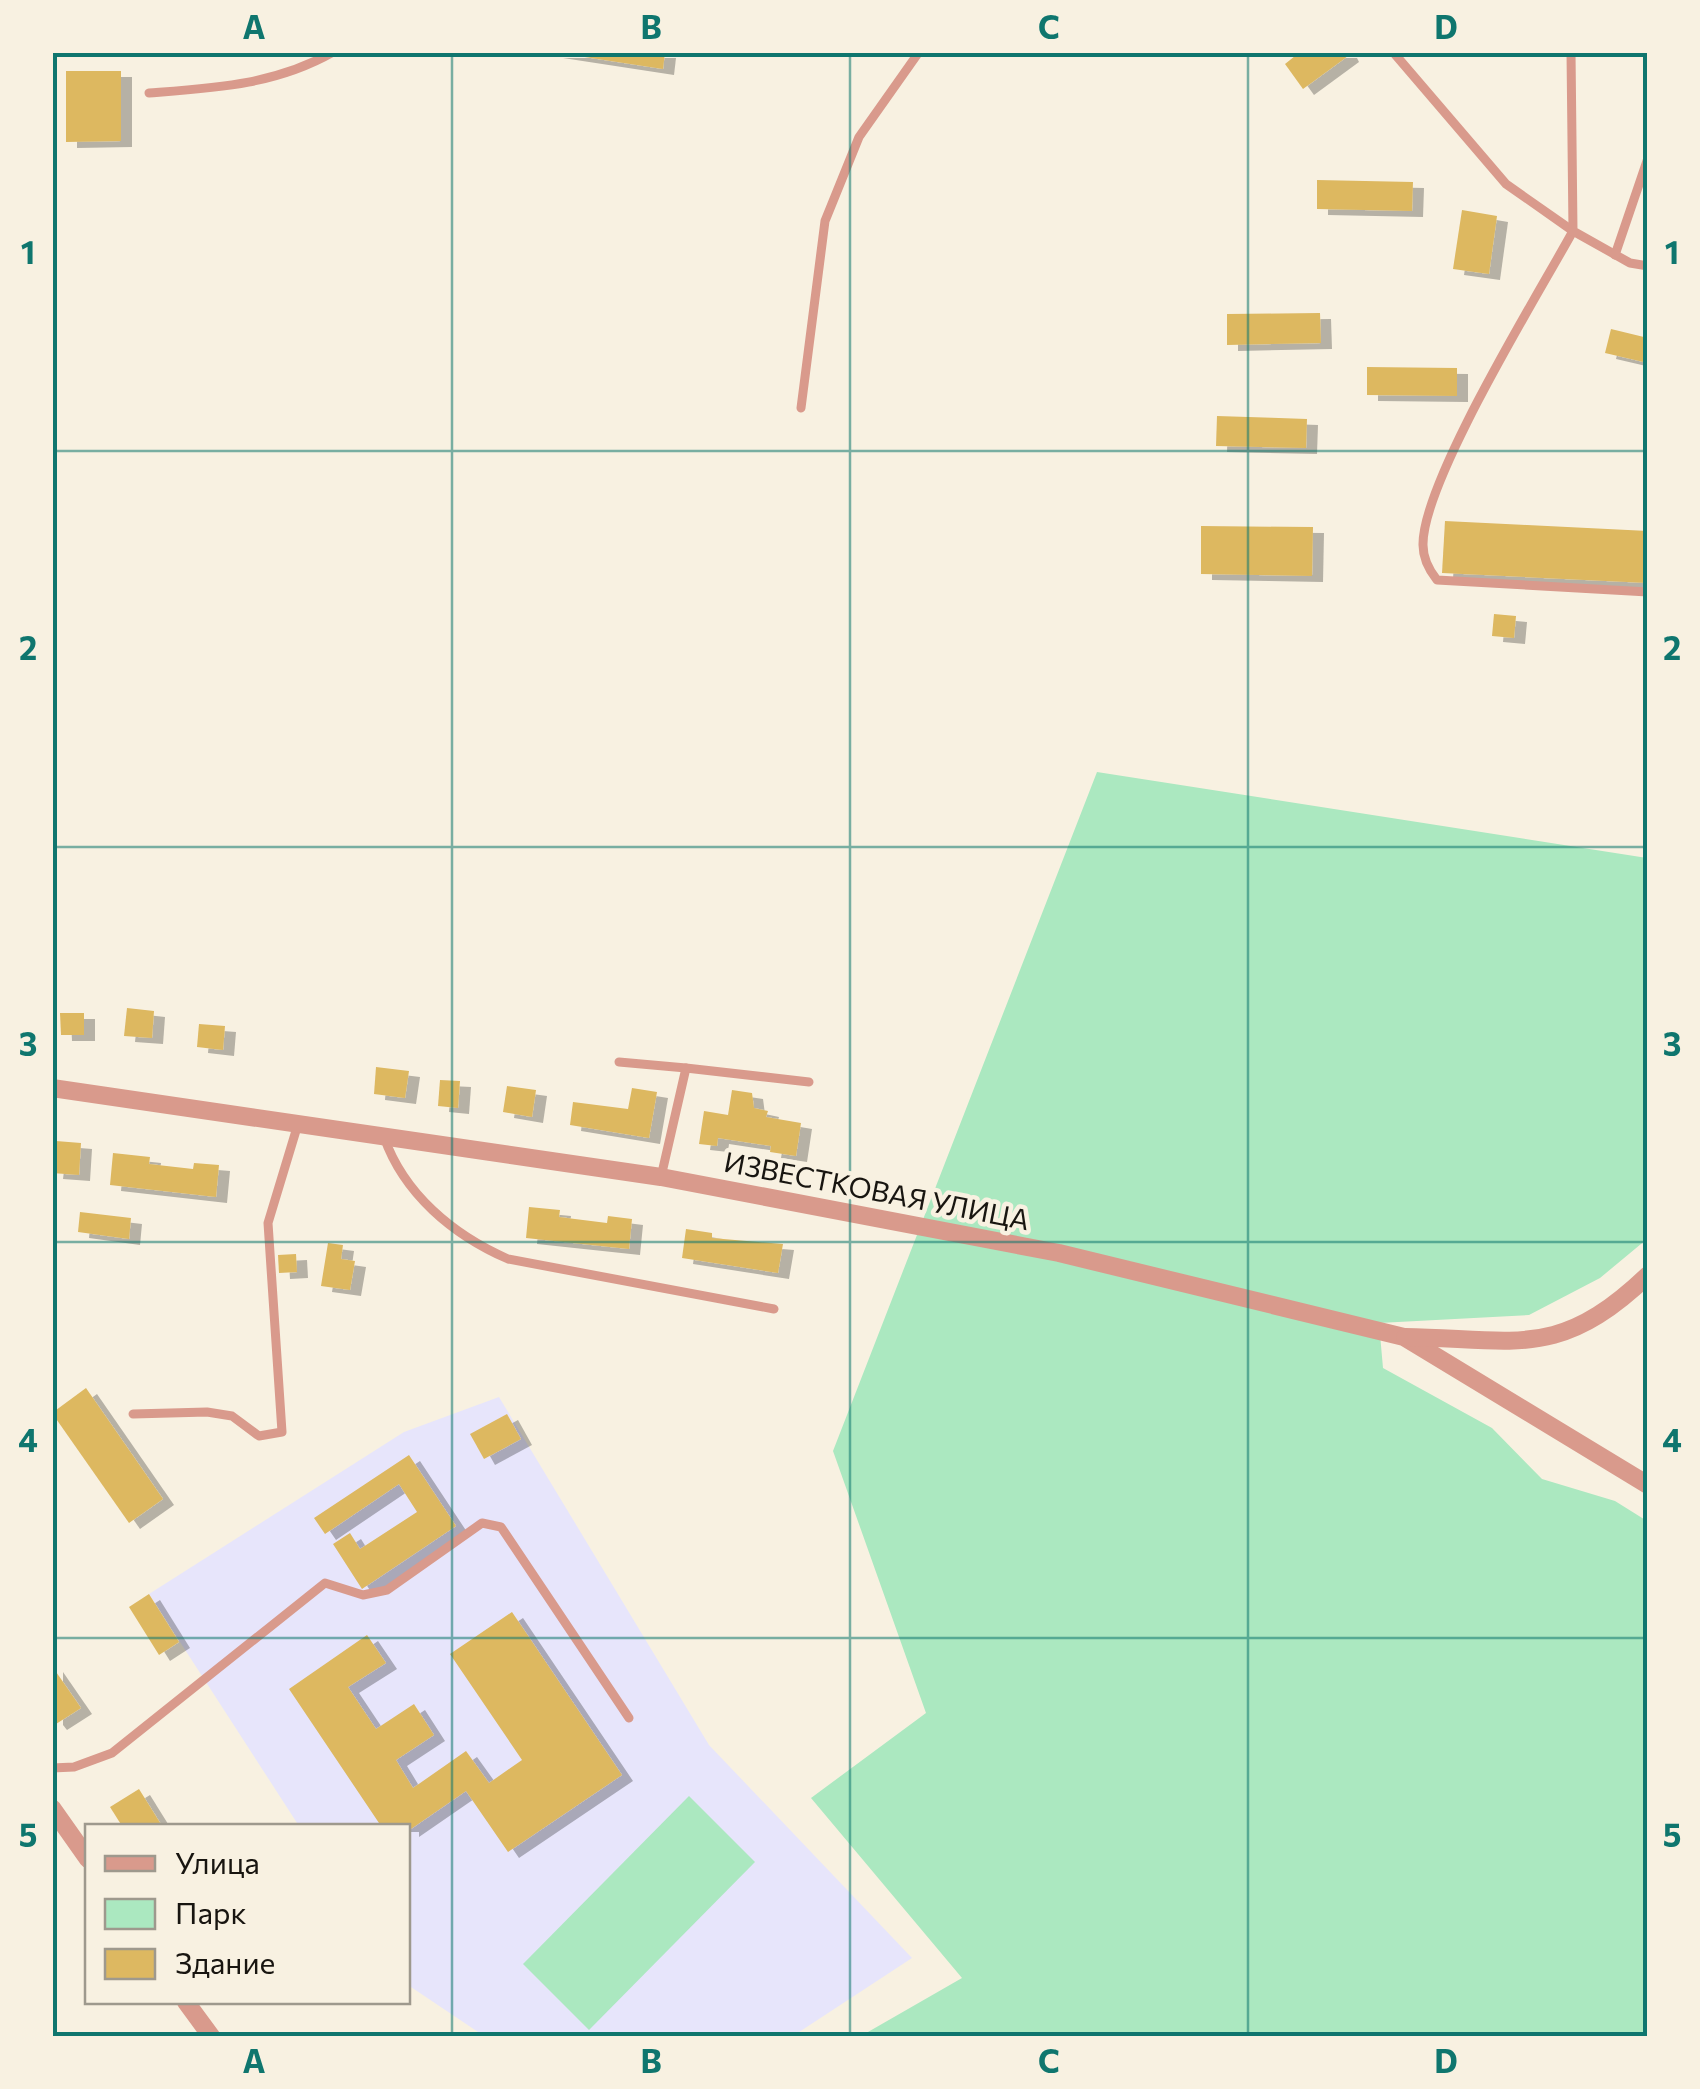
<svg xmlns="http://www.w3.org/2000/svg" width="1700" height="2089" viewBox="0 0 1700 2089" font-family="Commissioner,sans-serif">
<defs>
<filter id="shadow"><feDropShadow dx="11" dy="6" stdDeviation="0" flood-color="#0004"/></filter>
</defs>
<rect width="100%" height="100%" fill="#f8f1e1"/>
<polygon fill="#e7e5fb" points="499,1397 709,1745 912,1958 793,2036 484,2036 408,1985 408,1826 299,1826 149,1594 404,1432"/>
<g fill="#abe8c0">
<polygon points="1097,772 1647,858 1647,1239 1600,1278 1529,1315 1379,1323 1383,1368 1492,1428 1542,1479 1615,1501 1647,1521 1647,2036 861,2036 962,1978 811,1798 926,1713 833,1451"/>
<polygon points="689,1796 755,1862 589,2030 523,1964"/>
</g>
<g fill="#ddb861" filter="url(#shadow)">
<polygon points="552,52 665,52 663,69"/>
<polygon points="1300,52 1346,52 1348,56 1303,89 1285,64"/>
<polygon points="66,71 121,71 121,141 66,142"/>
<polygon points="1317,180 1413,182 1412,211 1317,209"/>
<polygon points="1462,210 1497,216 1489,274 1453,269"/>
<polygon points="1320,313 1321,343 1227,345 1227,314"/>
<polygon points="1611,329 1648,338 1648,363 1605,353"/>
<polygon points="1367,367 1457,368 1457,396 1367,395"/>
<polygon points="1217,416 1307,419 1306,448 1216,446"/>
<polygon points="1445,521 1648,531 1648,583 1442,573"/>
<polygon points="1201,526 1313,527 1312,576 1201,574"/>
<polygon points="1494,614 1516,616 1514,638 1492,636"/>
<polygon points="127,1008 154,1011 152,1038 124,1036"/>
<polygon points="60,1013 84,1013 84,1035 61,1035"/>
<polygon points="199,1024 225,1026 223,1050 197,1047"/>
<polygon points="376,1067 409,1071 405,1098 374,1094"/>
<polygon points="440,1080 460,1081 458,1108 438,1106"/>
<polygon points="507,1086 536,1090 532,1117 503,1112"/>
<polygon points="632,1088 657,1092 649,1138 570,1125 573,1102 628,1109"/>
<polygon points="732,1090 752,1093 754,1108 768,1111 766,1117 801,1123 796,1156 770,1152 771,1146 718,1138 717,1146 699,1144 704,1111 728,1115"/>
<polygon points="56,1141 81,1143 79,1175 52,1173"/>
<polygon points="113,1153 150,1157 149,1164 193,1169 194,1163 219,1165 216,1197 110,1185"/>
<polygon points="529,1207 560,1210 559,1217 607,1223 608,1216 632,1219 629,1249 526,1238"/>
<polygon points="80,1212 131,1218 129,1239 78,1232"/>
<polygon points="686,1229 712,1233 712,1238 783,1244 778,1273 682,1258"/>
<polygon points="328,1243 343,1245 341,1259 355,1261 350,1290 321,1286"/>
<polygon points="296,1254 297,1272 279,1273 278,1255"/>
<polygon points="86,1388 163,1499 129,1523 52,1413"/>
<polygon points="507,1414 521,1439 484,1459 470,1434"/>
<polygon points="409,1455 456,1526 362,1589 333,1544 350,1533 360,1549 417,1512 399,1484 325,1534 314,1518"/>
<polygon points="149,1594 179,1642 159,1655 129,1607"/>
<polygon points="512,1612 622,1775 508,1852 466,1791 408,1831 408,1826 381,1826 289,1689 367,1635 386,1663 348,1687 376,1729 414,1704 434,1735 396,1760 413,1788 466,1751 489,1783 522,1760 450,1654"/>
<polygon points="52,1666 81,1708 56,1724 52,1719"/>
<polygon points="139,1789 162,1826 122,1826 110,1807"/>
</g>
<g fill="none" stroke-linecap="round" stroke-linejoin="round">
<g stroke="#d99a8c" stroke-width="9">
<path d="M1393,52L1506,184L1573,231C1538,295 1422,482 1423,545C1423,558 1429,570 1437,580L1648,592"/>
<polyline points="1571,52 1573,231 1630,263 1648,266"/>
<path d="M149,93C214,88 275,85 333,52"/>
<polyline points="1615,255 1648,158"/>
<polyline points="801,408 825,221 859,137 919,52"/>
<polyline points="619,1062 686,1068"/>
<path d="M384,1137C404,1194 453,1235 508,1259L774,1309"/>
<polyline points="661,1177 686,1068 809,1082"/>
<polyline points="133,1414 207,1412 232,1416 259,1436 282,1432 268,1223 298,1124"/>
<polyline points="52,1768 74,1767 112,1753 325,1583 363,1595 387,1590 482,1523 501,1527 629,1718"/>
</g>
<g stroke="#d99a8c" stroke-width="18">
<polyline points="52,1088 661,1177 1059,1253 1404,1337 1648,1485"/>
<path d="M1405,1337C1518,1339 1559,1360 1648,1275"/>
<polyline points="52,1808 88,1859"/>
<polyline points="186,2002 211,2036"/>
</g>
</g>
<path fill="none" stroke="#0f766e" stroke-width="2.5" stroke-opacity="0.55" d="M452,52V2036M850,52V2036M1248,52V2036M52,451H1648M52,847H1648M52,1242H1648M52,1638H1648"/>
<g text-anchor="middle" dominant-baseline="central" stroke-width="9" stroke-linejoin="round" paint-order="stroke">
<g font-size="28" fill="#181510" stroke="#f8f1e1">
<text transform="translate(877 1190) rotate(11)">ИЗВЕСТКОВАЯ УЛИЦА</text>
</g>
</g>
<rect width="1700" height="2089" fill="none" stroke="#f8f1e1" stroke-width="110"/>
<rect x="85" y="1824" width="325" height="180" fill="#f8f1e1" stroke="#9e998d" stroke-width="2.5"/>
<rect x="105" y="1856" width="50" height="15" fill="#d99a8c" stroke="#9e998d" stroke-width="2.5"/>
<text x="175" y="1874" font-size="30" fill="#181510">Улица</text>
<rect x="105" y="1899" width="50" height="30" fill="#abe8c0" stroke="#9e998d" stroke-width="2.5"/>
<text x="175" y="1924" font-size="30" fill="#181510">Парк</text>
<rect x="105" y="1949" width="50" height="30" fill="#ddb861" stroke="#9e998d" stroke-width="2.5"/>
<text x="175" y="1974" font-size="30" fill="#181510">Здание</text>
<rect x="55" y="55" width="1590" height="1979" fill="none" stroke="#0f766e" stroke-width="4"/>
<g font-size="32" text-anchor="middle" font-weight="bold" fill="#0f766e">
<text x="254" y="39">A</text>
<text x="651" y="39">B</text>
<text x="1049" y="39">C</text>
<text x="1446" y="39">D</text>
<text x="28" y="264">1</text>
<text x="1672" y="264">1</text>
<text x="28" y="660">2</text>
<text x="1672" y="660">2</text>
<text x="28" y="1056">3</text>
<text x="1672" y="1056">3</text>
<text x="28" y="1452">4</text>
<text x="1672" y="1452">4</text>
<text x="28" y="1847">5</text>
<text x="1672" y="1847">5</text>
<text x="254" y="2073">A</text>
<text x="651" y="2073">B</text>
<text x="1049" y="2073">C</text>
<text x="1446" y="2073">D</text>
</g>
</svg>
